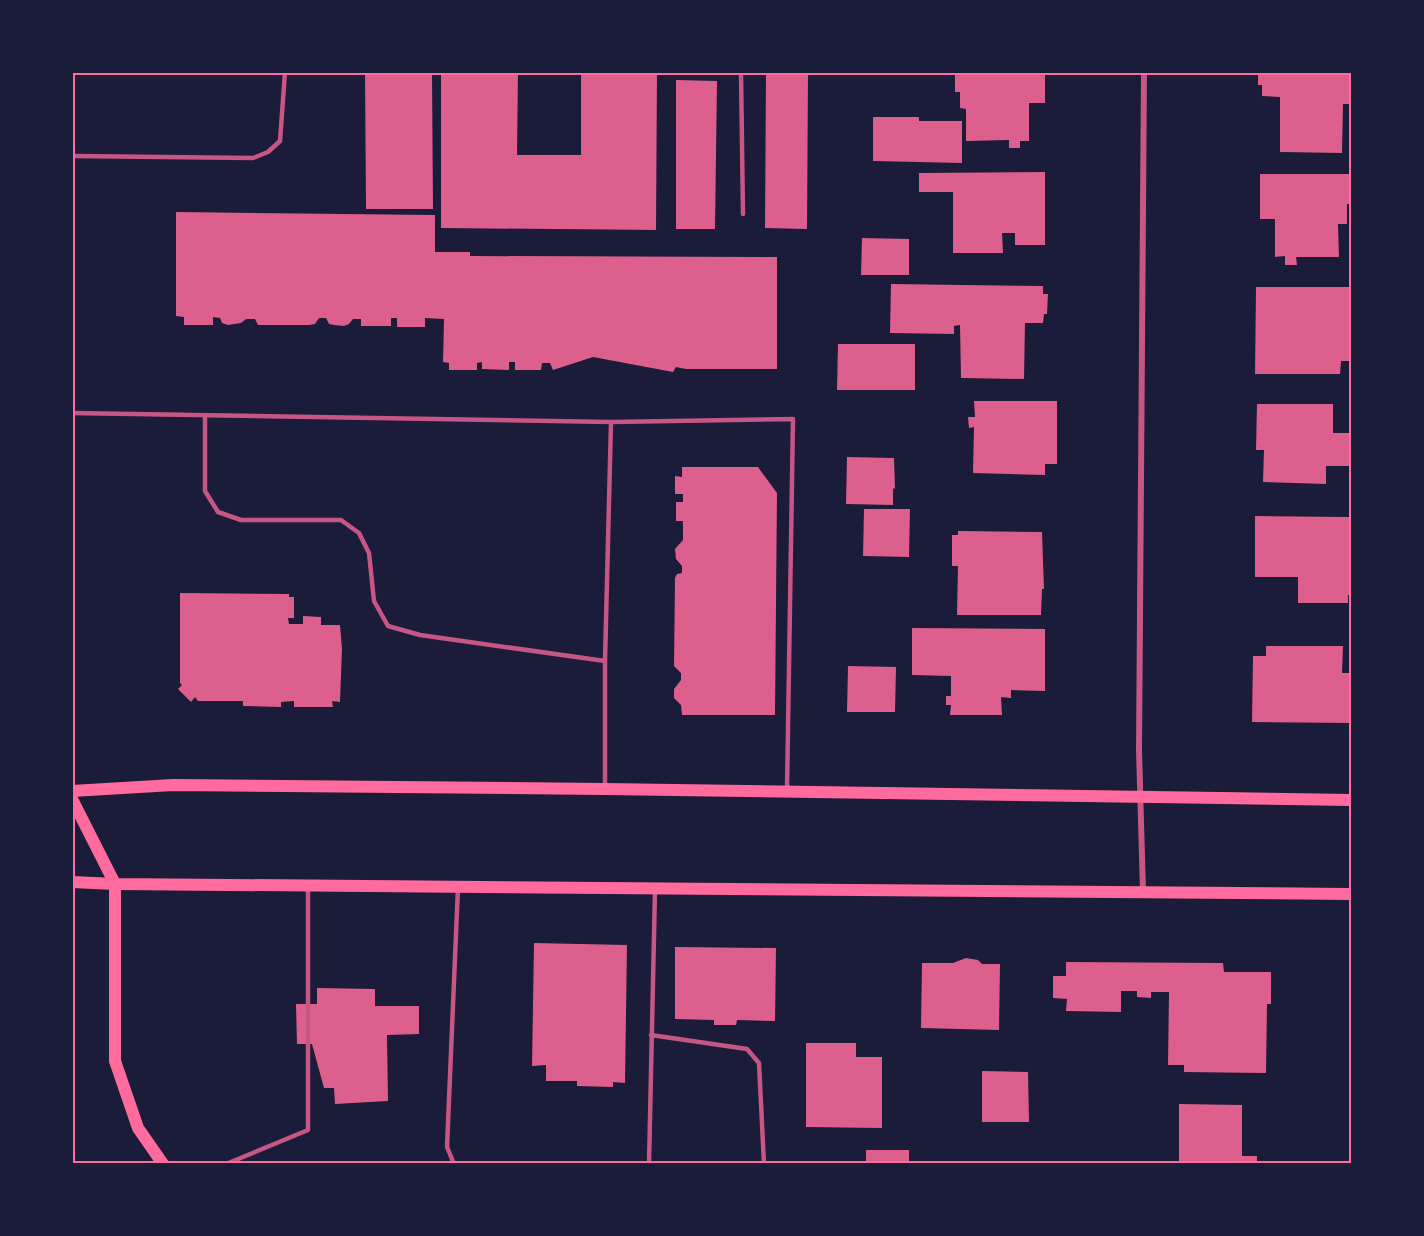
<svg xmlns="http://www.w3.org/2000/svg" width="1424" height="1236" viewBox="0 0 1424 1236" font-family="Georgia,serif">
<rect width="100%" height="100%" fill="#1b1b3a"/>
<g fill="#dd5f8e">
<polygon points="365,72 432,72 433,209 366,209"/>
<polygon points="441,72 518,72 517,155 581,155 581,72 657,72 656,230 441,228"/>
<polygon points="766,72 808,72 807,229 765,228"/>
<polygon points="955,72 1045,72 1045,103 1029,103 1029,141 1020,141 1020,148 1009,148 1009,140 966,141 966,109 960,108 960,92 955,92"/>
<polygon points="1258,72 1352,72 1352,104 1343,104 1342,153 1280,152 1280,97 1262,96 1262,85 1258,85"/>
<polygon points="676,80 717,81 715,229 676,229"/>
<polygon points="873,117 919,117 919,121 962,121 962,163 873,161"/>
<polygon points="1045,172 1045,245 1015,245 1015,233 1002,233 1003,253 953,253 953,192 919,192 919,173"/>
<polygon points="1260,174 1352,174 1352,204 1347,204 1347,224 1338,224 1339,257 1296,257 1297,265 1285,265 1285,256 1275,257 1275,219 1260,219"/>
<polygon points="176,212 435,215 435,252 470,252 470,256 777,257 777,369 686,369 676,367 673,372 593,357 553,370 550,363 542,363 541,370 515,370 515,362 509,362 509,370 482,369 482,362 477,363 477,370 449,370 449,363 443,362 444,319 425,318 425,327 397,327 397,318 391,318 391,326 361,326 361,319 353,319 349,324 344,326 334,325 329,324 326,318 319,318 315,324 309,325 258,325 255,319 246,319 241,323 228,325 222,323 220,318 213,317 213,325 184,325 184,317 176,316"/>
<polygon points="862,238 909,239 909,275 861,275"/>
<polygon points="891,284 1043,286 1043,294 1048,294 1047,314 1044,314 1043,323 1025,323 1024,379 961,378 960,325 954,326 954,334 890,333"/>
<polygon points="1256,287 1352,287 1352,361 1341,361 1340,374 1255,374"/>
<polygon points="838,344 915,344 915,390 837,390"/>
<polygon points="974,401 1057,401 1057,464 1045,464 1045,475 973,473 974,427 969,428 968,417 975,417"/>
<polygon points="1257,404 1333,404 1333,433 1352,433 1352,466 1326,466 1326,484 1263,482 1264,450 1256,450"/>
<polygon points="847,457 894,458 895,489 893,488 893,505 846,504"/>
<polygon points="682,467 758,467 777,493 775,715 682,715 681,705 674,698 674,689 681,680 681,673 674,666 675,578 677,574 682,573 682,566 676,559 675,549 683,540 683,521 676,521 676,502 683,502 683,494 675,494 675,476 682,477"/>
<polygon points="864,509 910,509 909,557 863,556"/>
<polygon points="1255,516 1349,517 1349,521 1352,521 1352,595 1348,595 1348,603 1298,603 1298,577 1255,577"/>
<polygon points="958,531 1042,532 1044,589 1042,589 1041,615 957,615 958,566 952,566 952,535 958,535"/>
<polygon points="180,593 289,594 289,597 294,597 294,618 288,618 289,624 303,624 303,616 321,617 321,625 340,625 342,649 340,702 332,701 333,707 294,707 294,701 281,702 281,707 243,706 243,701 198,701 195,697 191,702 178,689 182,685 180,683"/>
<polygon points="912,628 1045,629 1045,691 1011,690 1011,698 1001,697 1002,715 950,715 951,705 946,705 946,696 951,696 951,676 912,675"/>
<polygon points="1266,646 1343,646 1342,673 1352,673 1352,723 1252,722 1253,656 1266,656"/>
<polygon points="848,666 896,667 895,712 847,712"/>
<polygon points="534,943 627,945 625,1083 613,1082 613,1087 577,1086 577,1081 546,1081 546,1065 532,1066"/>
<polygon points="675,947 776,948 775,1021 737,1020 736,1025 714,1025 714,1020 675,1019"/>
<polygon points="966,958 978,960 982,964 1000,964 999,1030 921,1028 922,963 953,963"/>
<polygon points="1066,962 1223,963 1224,972 1271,972 1271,1004 1267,1004 1266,1073 1184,1072 1184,1065 1168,1065 1169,992 1151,992 1151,998 1137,997 1137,991 1121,991 1121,1012 1066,1011 1067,999 1053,998 1053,976 1066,976"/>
<polygon points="317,988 375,989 375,1006 419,1006 419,1034 387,1035 388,1101 335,1104 334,1088 324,1088 312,1044 297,1044 296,1004 317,1004"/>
<polygon points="806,1043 856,1043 856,1057 882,1057 882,1128 806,1127"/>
<polygon points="982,1071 1028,1072 1029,1122 982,1122"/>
<polygon points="1179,1104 1242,1105 1242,1156 1257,1156 1257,1164 1179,1164"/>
<rect x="866" y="1150" width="43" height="14"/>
</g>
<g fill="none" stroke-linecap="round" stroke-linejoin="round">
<g stroke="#c65784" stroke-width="4.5">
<polyline points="741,72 743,214"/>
<polyline points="72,156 253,158 268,152 280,141 285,72"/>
<polyline points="72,413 611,422 793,419 787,790"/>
<polyline points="205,415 205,491 218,512 241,520 341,520 359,533 369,553 374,601 388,626 420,635 605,661"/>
<polyline points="605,786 605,661 611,422"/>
<polyline points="651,1035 747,1049 759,1063 764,1164"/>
<polyline points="226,1164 308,1130 308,886"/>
<polyline points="454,1164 447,1147 458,887"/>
<polyline points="649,1164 655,891"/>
</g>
<polyline stroke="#c65784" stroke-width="6" points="1143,892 1139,750 1144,72"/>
<g stroke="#ff6b9d" stroke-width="12">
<polyline points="72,791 173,785 605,789 1352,800"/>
<polyline points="72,799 115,884 115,1061 138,1128 163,1164"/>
<polyline points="72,882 115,884 1352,894"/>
</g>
</g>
<rect width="1424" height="1236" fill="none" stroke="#1b1b3a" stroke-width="147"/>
<rect x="74" y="74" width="1276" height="1088" fill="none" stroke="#ff6b9d" stroke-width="2"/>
</svg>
